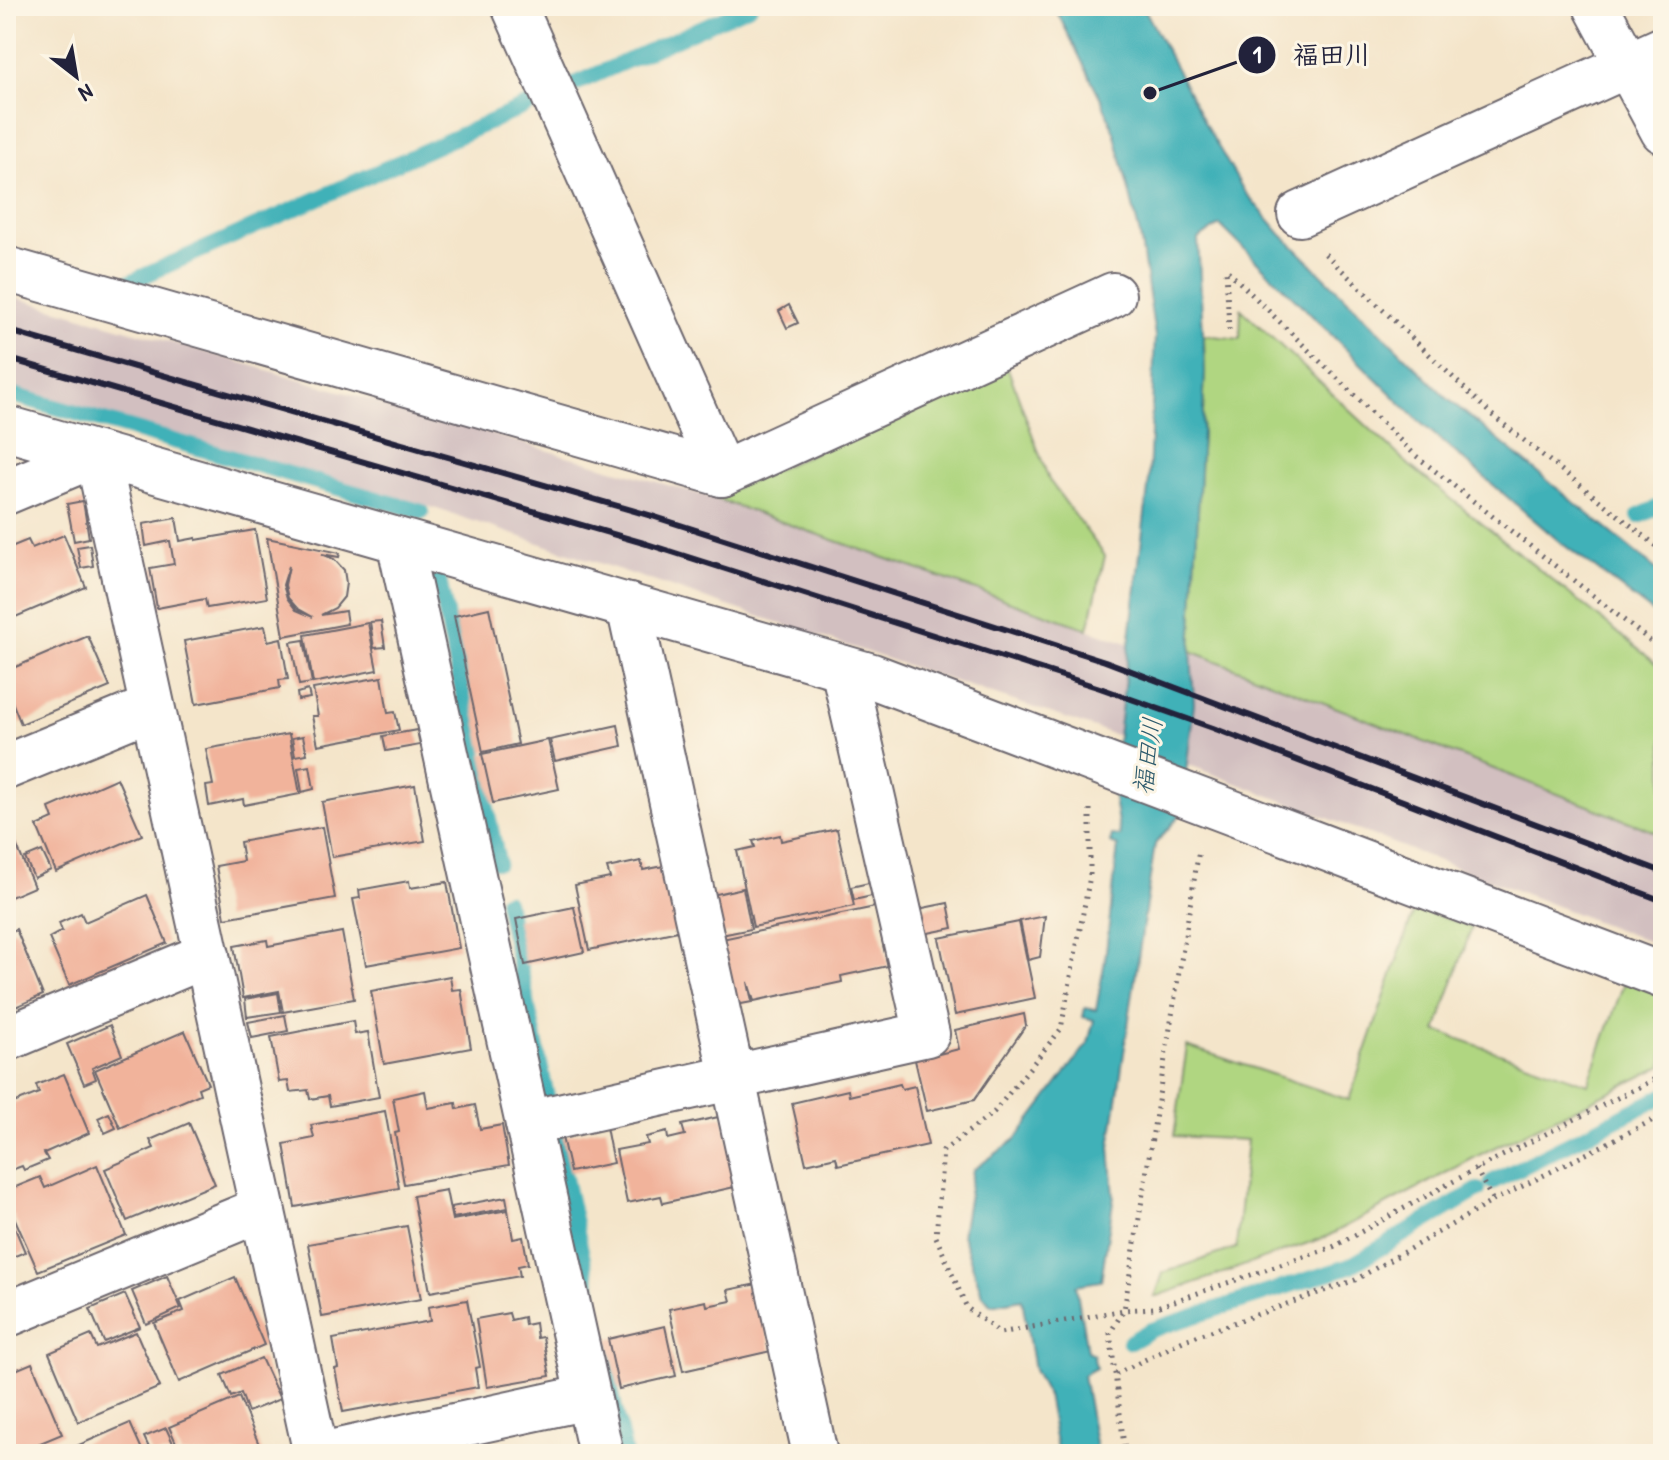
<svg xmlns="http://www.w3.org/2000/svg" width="1669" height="1460" viewBox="0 0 1669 1460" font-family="'Patrick Hand','Klee One',sans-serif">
<rect width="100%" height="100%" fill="#fcf5e5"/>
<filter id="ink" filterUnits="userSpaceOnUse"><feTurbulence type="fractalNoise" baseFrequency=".0125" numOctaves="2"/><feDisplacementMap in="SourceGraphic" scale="16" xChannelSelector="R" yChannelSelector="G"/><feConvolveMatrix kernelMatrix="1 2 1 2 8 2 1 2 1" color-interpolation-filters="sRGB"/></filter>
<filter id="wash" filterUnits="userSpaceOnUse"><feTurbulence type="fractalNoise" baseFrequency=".006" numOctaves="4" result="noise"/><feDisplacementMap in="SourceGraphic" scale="32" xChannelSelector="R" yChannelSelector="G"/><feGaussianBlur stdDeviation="1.8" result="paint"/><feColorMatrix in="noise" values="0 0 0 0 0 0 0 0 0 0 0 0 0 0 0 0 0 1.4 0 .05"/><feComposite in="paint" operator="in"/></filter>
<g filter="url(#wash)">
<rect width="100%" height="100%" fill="#f4e5ca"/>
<g fill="#d2bfc0">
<polygon points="6,295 713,498 1130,644 1119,736 431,507 6,388"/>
<polygon points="1191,651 1663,835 1663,947 1187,764 1194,704"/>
</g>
<g fill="#b0d681" stroke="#697c5e" stroke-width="2">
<polygon points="1241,309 1409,465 1663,669 1663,835 1191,651 1205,372 1204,335 1240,339"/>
<polygon points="1007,366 1049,480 1105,556 1088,629 713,498"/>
<polygon points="1415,908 1472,927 1436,1031 1588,1084 1625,980 1663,996 1663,1066 1485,1152 1328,1236 1155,1297 1163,1273 1236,1248 1247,1140 1174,1136 1187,1046 1349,1100"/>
</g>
<polygon fill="#41b1b8" stroke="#326a7a" stroke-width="2" points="1054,6 1143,6 1208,129 1244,191 1281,234 1448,399 1663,575 1663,620 1560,542 1421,423 1220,225 1198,239 1205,372 1191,651 1194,704 1181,814 1155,844 1110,1147 1114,1196 1101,1281 1076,1285 1087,1351 1093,1354 1096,1368 1083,1375 1097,1454 1058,1454 1047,1395 1034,1370 1022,1299 991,1305 982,1294 962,1235 973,1170 1016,1139 1088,1043 1094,1020 1083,1017 1085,1008 1096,1010 1105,960 1118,846 1110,843 1112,835 1120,836 1112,786 1149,480 1155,336 1140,235 1115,135 1102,101"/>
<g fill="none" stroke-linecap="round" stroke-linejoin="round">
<g stroke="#41b1b8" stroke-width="16">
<polyline points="575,84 750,6"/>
<polyline points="130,282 537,101"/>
<polyline points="6,393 422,512"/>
<polyline points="1639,516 1663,505"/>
<polyline points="439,580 498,862"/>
<polyline points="506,901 547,1097"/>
<polyline points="555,1133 590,1291"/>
<polyline points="1492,1182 1663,1096"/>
<polyline points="1130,1342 1151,1330 1350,1266 1478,1190"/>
<polyline points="601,1345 625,1454"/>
</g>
</g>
<g id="blocks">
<g fill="#f1b39b" fill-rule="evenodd">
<polygon points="789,305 798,323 787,328 779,311"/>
<polygon points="83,501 89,538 74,541 67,504"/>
<polygon points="176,518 180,541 196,538 196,540 255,530 267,598 207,608 205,599 157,608 150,568 174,564 170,541 146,546 143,524"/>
<polygon points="64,535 86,587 6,621 6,549 28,540 32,548"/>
<path d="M267,538L340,553L339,557L322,554L334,559L344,570L346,583L344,597L335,608L321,615L345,611L347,624L284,636ZM289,566L285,585L288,598L297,608L313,617L296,610L287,598L283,585Z"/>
<polygon points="90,545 93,566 81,568 77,547"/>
<polygon points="489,608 518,744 483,752 454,616"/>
<polygon points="381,621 385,647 374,648 370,622"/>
<polygon points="368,623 377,670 313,683 305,635"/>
<polygon points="265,626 268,641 281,638 288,679 279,680 280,688 196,704 184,641"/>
<polygon points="88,636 110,687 21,724 6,687 6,671"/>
<polygon points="304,640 312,683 299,685 291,642"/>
<polygon points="382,677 388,713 395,712 399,730 318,745 312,716 318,716 313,689"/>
<polygon points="308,690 310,698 298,700 297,693"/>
<polygon points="618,725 622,746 555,761 550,740"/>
<polygon points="417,730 420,745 386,751 383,736"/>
<polygon points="289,734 300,794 244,805 243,799 209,806 206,786 213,785 206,749"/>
<polygon points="303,736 307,754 295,756 292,738"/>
<polygon points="548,740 559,789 493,803 482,754"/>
<polygon points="310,766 314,789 302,792 298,768"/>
<polygon points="117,778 142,835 56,872 37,826 53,819 49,808"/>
<polygon points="415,785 425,841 332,857 322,802"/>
<polygon points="6,820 34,887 6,899"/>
<polygon points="322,827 335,898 225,918 216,866 243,861 240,842"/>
<polygon points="837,829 854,906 753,927 737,851 755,847 753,841 780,835 781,841"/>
<polygon points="42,851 51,870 34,878 25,858"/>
<polygon points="641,861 643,870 664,866 678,931 589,950 575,885 610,878 607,868"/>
<polygon points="409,881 410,888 447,882 459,948 366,965 353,899 360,898 359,890"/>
<polygon points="869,883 872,896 854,900 851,887"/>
<polygon points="743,888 751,929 721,935 712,895"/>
<polygon points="147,895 167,943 69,985 49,938 62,931 59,923 81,913 85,922"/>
<polygon points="948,903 953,928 918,935 913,910"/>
<polygon points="574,907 584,952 525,965 516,919"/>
<polygon points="875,907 888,966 841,976 842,982 754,1001 748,982 752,1002 736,1005 722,939"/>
<polygon points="1045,916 1040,957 1028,960 1020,921"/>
<polygon points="1019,922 1035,998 955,1015 939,938"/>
<polygon points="16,929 43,995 6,1011 6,933"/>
<polygon points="342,932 354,999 283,1012 279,991 243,998 234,946 267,940 268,946"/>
<polygon points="450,976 452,990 461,989 471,1048 384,1064 371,991"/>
<polygon points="278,993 281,1012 247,1017 245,999"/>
<polygon points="1024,1014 1026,1025 974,1100 927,1111 915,1060 959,1049 955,1030"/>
<polygon points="285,1015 288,1031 252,1038 248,1022"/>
<polygon points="353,1021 355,1034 368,1032 379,1097 330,1106 328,1096 310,1099 308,1090 290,1092 288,1081 279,1082 271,1037"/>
<polygon points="110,1025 122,1055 92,1068 96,1079 84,1084 67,1044"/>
<polygon points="185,1031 208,1084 198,1088 200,1094 120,1128 95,1070"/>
<polygon points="64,1074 89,1133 44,1153 48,1160 24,1170 22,1166 6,1172 6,1106 39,1093 36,1085"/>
<polygon points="900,1084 902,1089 915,1086 928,1145 838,1165 836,1157 806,1164 792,1103 848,1090 849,1096"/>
<polygon points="425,1091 428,1108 456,1103 457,1109 475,1105 480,1129 502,1125 509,1165 404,1184 395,1133 399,1132 393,1098"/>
<polygon points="385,1111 399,1188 295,1207 284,1144 314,1138 311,1125"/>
<polygon points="109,1113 116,1128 105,1133 98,1118"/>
<polygon points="723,1116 739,1186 663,1203 661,1196 627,1203 616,1150 648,1144 646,1137 667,1132 668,1139 685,1135 682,1125"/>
<polygon points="189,1123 215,1184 127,1221 105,1169 154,1148 150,1140"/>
<polygon points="606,1127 613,1163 570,1172 562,1137"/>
<polygon points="97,1165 126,1235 38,1271 6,1199 6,1191 40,1177 45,1188"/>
<polygon points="446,1190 452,1220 508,1210 513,1239 523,1237 528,1264 518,1266 520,1276 430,1292 413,1196"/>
<polygon points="506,1197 508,1208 453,1218 451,1207"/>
<polygon points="6,1207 25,1252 10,1258 6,1248"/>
<polygon points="407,1226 421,1299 322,1317 308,1244"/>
<polygon points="167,1276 181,1308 146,1324 132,1291"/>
<polygon points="235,1277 264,1345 179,1382 154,1323 184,1311 180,1301"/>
<polygon points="757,1284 771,1351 683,1371 669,1309 706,1301 707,1306 731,1301 728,1290"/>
<polygon points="125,1294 140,1327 104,1342 90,1309"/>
<polygon points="467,1300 480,1367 475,1368 478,1387 343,1412 335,1369 338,1368 333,1339 430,1321 428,1307"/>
<polygon points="509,1313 511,1320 524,1317 525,1325 535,1323 537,1338 543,1337 550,1376 487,1387 476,1319"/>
<polygon points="665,1326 676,1376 619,1389 608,1339"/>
<polygon points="136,1332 160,1387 78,1422 49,1353 91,1335 97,1348"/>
<polygon points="261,1358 280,1399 248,1412 241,1393 231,1397 222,1375"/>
<polygon points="32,1363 62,1434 14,1454 6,1454 6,1374"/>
<polygon points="239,1397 263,1454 181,1454 169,1427"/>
<polygon points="130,1423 144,1454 58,1454"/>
<polygon points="166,1428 178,1454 152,1454 144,1437"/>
</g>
</g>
</g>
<g filter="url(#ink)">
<use href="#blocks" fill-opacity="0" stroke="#6c666d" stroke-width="2"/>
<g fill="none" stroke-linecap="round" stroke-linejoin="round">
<g stroke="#6c666d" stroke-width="48">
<g id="minor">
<polyline points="514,6 722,474 1113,295"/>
<polyline points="1596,6 1663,131"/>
<polyline points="1300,214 1663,49"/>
<polyline points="6,269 722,474"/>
<polyline points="6,428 872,676 1663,976"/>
<polyline points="6,492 97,454 316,1454"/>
<polyline points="399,541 601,1454"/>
<polyline points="629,606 815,1454"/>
<polyline points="6,767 152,707"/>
<polyline points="6,1039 207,955"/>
<polyline points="528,1123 927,1034 843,668"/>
<polyline points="6,1315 262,1209"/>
<polyline points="325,1454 588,1397"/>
</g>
</g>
<g stroke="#6c666d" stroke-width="5" stroke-dasharray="2 6" stroke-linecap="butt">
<polyline points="1325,254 1492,415 1663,551"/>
<polyline points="1229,330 1226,269 1415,455 1663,651"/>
<polyline points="1090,809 1090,876 1061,1029 994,1112 943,1151 936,1237 967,1308 1000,1333 1124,1310 1199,850"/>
<polyline points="1476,1169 1493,1201"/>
<polyline points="1116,1374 1185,1340 1355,1280 1493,1201 1663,1115"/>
<polyline points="1125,1454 1110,1333 1124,1310 1154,1308 1333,1247 1476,1169 1663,1075"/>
</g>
<use href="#minor" stroke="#fff" stroke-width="44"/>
<g stroke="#22223b" stroke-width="6">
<polyline points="6,330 652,516 1105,661 1663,872"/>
<polyline points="6,358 647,544 1100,688 1213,728 1663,901"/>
</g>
</g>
</g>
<g text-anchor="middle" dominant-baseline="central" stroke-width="6" stroke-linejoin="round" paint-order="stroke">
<g font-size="26" font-style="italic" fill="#2e5b6d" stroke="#fcf5e5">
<text transform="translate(1147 756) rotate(-82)">福田川</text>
</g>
</g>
<path fill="none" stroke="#22223b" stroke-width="3" d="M1150 93L1257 55"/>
<g fill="#22223b" stroke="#fcf5e5" stroke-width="3">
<circle cx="1150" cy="93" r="8"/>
<circle cx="1257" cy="55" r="20"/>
</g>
<g font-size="24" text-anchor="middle" font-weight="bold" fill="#fff">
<text x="1257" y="63">1</text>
</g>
<g font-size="26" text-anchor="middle" font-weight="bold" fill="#22223b" stroke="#fcf5e5" stroke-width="6" stroke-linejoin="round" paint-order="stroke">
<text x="1332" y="64">福田川</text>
</g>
<rect width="1669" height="1460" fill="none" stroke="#fcf5e5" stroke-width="32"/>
<g transform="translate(76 76) rotate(149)" stroke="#fcf5e5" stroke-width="6" paint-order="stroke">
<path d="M0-6L14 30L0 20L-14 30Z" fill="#22223b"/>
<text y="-12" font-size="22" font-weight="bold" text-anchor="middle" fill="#22223b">N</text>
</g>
</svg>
